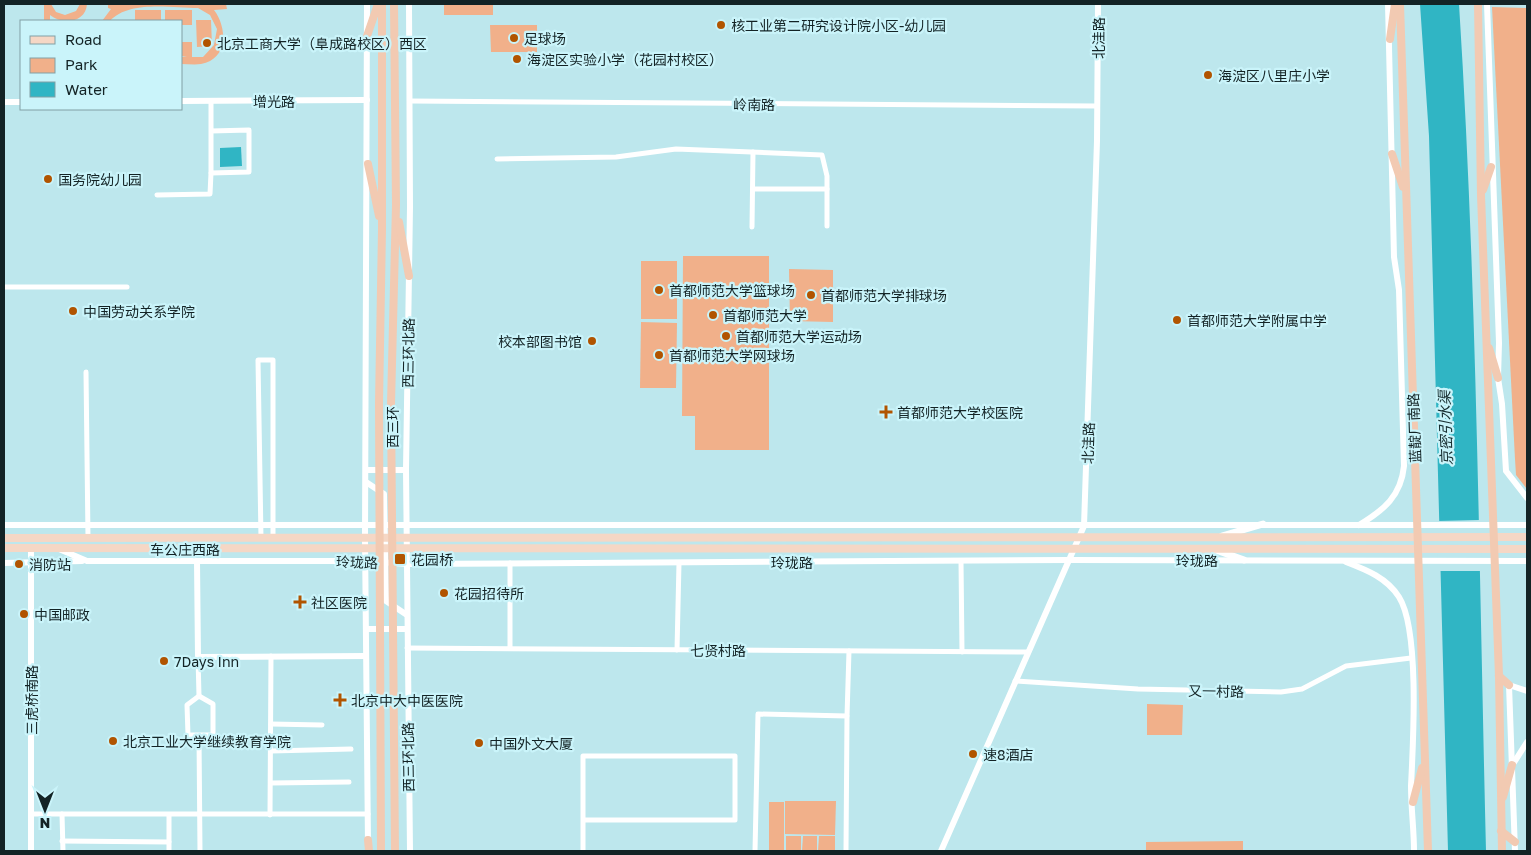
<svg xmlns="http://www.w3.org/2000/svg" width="1531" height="855" viewBox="0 0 1531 855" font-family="'Golos Text','Noto Sans SC',sans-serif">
<rect width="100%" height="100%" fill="#bde7ed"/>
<g fill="#f1b08a">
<path d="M44,4H51L56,12L65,15L76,11L80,4H87C86,23 62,25 50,15V21H44Z"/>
<path d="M108,4H226L227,9L214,10C227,27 229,59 201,64C195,65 188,64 181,64V57H187L181,56V42H192V57H203L214,45L217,29L210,15L198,8C171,8 129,0 110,21H102L111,9L108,8Z"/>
<rect x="444" y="4" width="49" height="11"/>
<polygon points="1492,7 1527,8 1527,489 1516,475 1515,459"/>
<rect x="135" y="10" width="26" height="11"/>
<polygon points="165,10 192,10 192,25 181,25 181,21 165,21"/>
<polygon points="196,20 211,20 212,46 197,47"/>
<polygon points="490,25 537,25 537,52 491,52"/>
<polygon points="683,256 769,256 769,450 695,450 695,416 682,416"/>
<rect x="641" y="261" width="36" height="58"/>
<polygon points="789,269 833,270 833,322 790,321"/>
<polygon points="641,322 677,323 676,388 640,388"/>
<polygon points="1147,704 1183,705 1182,735 1147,735"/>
<polygon points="785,801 836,801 835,835 785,834"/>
<rect x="769" y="802" width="15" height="33"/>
<rect x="769" y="835" width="15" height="16"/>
<rect x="786" y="836" width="15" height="15"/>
<polygon points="803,836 817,836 817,851 802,851"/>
<polygon points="819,836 835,836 835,851 818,851"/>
<polygon points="1243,841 1243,851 1146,851 1146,842"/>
</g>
<g fill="#30b5c4">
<path d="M1420,4H1459C1477,286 1479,569 1486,851H1448L1429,136Z"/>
<polygon points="241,147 242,166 220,167 220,148"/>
</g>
<polygon fill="#bde7ed" points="1480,520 1482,571 1438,571 1437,521"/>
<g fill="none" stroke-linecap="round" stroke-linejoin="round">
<g stroke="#fff" stroke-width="5">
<polyline points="410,101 1097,106"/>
<polyline points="211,131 249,130 249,172 211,173 211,101"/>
<polyline points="497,159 616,157 676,149 822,155 827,176 827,226"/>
<polyline points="753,189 827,189"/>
<polyline points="157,195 210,194 211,173"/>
<polyline points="752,227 753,152"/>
<polyline points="4,287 127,287"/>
<polyline points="86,372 88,538"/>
<polyline points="261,538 258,360 273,360 273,538"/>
<polyline points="961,561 962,652"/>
<polyline points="407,648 1028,652"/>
<polyline points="510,648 510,563"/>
<polyline points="677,650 679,563"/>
<polyline points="198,657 199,696"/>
<polyline points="1015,681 1138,689 1281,692 1302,689 1346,666 1411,658"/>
<polygon points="199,696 213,704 213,735 188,735 187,705"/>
<polyline points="847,716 849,651"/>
<polyline points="271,724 322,725"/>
<polyline points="199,736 200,851"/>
<polyline points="271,751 351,749"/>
<polyline points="271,783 349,782"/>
<polyline points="31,814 368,814"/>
<polyline points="62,814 63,851"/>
<polyline points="169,815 169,851"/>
<polyline points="270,815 271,656"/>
<polyline points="62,841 169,842"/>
<polyline points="583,851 583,756 735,756 735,820 583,820"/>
<polyline points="755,851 758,714 847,716 846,851"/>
</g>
<g stroke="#fff" stroke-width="6">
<polyline points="367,4 365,539 368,845"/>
<polyline points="409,4 410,207 406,470 410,851"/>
<polyline points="1487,4 1499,343 1498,378 1502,404 1506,471 1527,498"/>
<polyline points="181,101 367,100"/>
<polyline points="4,102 21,102"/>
<polyline points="366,470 406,470"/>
<polyline points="366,482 384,494 386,601 407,615"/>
<polyline points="4,525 1527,525"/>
<path d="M1359,525C1384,510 1401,496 1404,466L1399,290L1394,257L1388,4"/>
<polyline points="31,549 31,851"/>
<polyline points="59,549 87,561 366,561 407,564 1069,560 1527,561"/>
<polyline points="197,561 198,657 366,656"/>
<path d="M1346,562C1367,570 1387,578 1399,597C1420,630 1413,745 1411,786C1411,808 1414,830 1414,851"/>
<polyline points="4,563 82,561"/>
<polyline points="366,629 407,629"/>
<polyline points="1513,764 1527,742"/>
<polyline points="941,851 1084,526 1097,141 1098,4"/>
<polyline points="1515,851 1509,685 1527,691"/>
</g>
<g stroke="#fff" stroke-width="7">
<polyline points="1222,536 1263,524"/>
<polyline points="1216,550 1244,560"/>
</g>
<g stroke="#f5d7c5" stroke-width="8">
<polyline points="4,538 1527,537"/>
<polyline points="4,548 1527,549"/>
</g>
<g stroke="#f2cab2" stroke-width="8">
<polyline points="394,4 396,205 391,404 395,851"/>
<polyline points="1400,4 1428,851"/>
<polyline points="1478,4 1481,195 1499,676 1502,851"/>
<polyline points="366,39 378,4"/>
<polyline points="1390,39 1395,4"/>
<polyline points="1392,154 1403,187"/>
<polyline points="368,164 379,216"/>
<polyline points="1483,190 1491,167"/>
<polyline points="399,222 409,276"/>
<polyline points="1489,348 1498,378"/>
<polyline points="1499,676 1509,685"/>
<polyline points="1503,797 1512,765"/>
<polyline points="1413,802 1422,768"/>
<polyline points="1501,831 1515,842"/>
<polyline points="368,840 369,851"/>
<polyline points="381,851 379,404 382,230 382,4"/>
</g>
</g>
<g fill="#b15400" stroke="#caf4fa" stroke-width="2">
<circle cx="721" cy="25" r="5"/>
<circle cx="514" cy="38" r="5"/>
<circle cx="207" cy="43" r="5"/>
<circle cx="517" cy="59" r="5"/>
<circle cx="1208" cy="75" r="5"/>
<circle cx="48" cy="179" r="5"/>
<circle cx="659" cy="290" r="5"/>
<circle cx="811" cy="295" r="5"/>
<circle cx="73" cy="311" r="5"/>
<circle cx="713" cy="315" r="5"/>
<circle cx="1177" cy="320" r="5"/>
<circle cx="726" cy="336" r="5"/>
<circle cx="592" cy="341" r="5"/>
<circle cx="659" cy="355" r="5"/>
<path d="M883.5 404.5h5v5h5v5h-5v5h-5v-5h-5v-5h5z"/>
<rect x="394" y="553" width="12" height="12" rx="2.5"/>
<circle cx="19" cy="564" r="5"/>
<circle cx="444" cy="593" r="5"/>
<path d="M297.5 594.5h5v5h5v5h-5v5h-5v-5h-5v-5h5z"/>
<circle cx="24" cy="614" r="5"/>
<circle cx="164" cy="661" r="5"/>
<path d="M337.5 692.5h5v5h5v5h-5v5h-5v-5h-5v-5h5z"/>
<circle cx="113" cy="741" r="5"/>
<circle cx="479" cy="743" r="5"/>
<circle cx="973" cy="754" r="5"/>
</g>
<g text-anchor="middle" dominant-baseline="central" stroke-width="4.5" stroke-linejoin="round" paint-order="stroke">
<g font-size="14" fill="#132325" stroke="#caf4fa" text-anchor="start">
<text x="731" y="25">核工业第二研究设计院小区-幼儿园</text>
<text x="524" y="38">足球场</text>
<text x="217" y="43">北京工商大学（阜成路校区）西区</text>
<text x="527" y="59">海淀区实验小学（花园村校区）</text>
<text x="1218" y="75">海淀区八里庄小学</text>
<text x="58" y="179">国务院幼儿园</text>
<text x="669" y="290">首都师范大学篮球场</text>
<text x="821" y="295">首都师范大学排球场</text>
<text x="83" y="311">中国劳动关系学院</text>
<text x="723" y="315">首都师范大学</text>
<text x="1187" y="320">首都师范大学附属中学</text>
<text x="736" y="336">首都师范大学运动场</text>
<text x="582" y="341" text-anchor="end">校本部图书馆</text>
<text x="669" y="355">首都师范大学网球场</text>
<text x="897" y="412">首都师范大学校医院</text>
<text x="411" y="559">花园桥</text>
<text x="29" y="564">消防站</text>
<text x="454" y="593">花园招待所</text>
<text x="311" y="602">社区医院</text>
<text x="34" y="614">中国邮政</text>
<text x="174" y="661">7Days Inn</text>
<text x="351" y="700">北京中大中医医院</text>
<text x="123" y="741">北京工业大学继续教育学院</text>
<text x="489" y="743">中国外文大厦</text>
<text x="983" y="754">速8酒店</text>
</g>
<g font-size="14" fill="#132325" stroke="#caf4fa">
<text transform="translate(1098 38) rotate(-90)">北洼路</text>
<text x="274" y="101">增光路</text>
<text x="754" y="104">岭南路</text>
<text transform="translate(408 353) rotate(-89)">西三环北路</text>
<text transform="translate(392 427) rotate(-90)">西三环</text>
<text transform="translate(1414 428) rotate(-92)">蓝靛厂南路</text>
<text transform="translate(1088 443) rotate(-88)">北洼路</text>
<text x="185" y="549">车公庄西路</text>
<text x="1197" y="560">玲珑路</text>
<text transform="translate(357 562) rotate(2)">玲珑路</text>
<text x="792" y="562">玲珑路</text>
<text x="718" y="650">七贤村路</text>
<text transform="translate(1216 691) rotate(1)">又一村路</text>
<text transform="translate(31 700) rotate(-90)">三虎桥南路</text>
<text transform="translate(408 757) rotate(-91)">西三环北路</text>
</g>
<g font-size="15" font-style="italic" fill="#182e31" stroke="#caf4fa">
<text transform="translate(1445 428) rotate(-92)">京密引水渠</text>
</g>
</g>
<rect width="1531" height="855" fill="none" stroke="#132325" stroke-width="10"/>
<rect x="20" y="20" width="162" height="90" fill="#caf4fa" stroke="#81a0a5"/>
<rect x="30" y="36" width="25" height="8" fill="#f5d7c5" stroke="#81a0a5"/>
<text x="65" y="45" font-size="15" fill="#132325">Road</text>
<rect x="30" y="58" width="25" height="15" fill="#f1b08a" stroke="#81a0a5"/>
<text x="65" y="70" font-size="15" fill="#132325">Park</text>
<rect x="30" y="82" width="25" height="15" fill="#30b5c4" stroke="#81a0a5"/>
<text x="65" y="95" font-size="15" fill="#132325">Water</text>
<g transform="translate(45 810) rotate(180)" stroke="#caf4fa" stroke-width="4" paint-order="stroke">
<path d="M0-4L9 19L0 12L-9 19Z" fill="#132325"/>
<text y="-8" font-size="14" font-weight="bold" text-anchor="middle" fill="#132325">N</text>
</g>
</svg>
